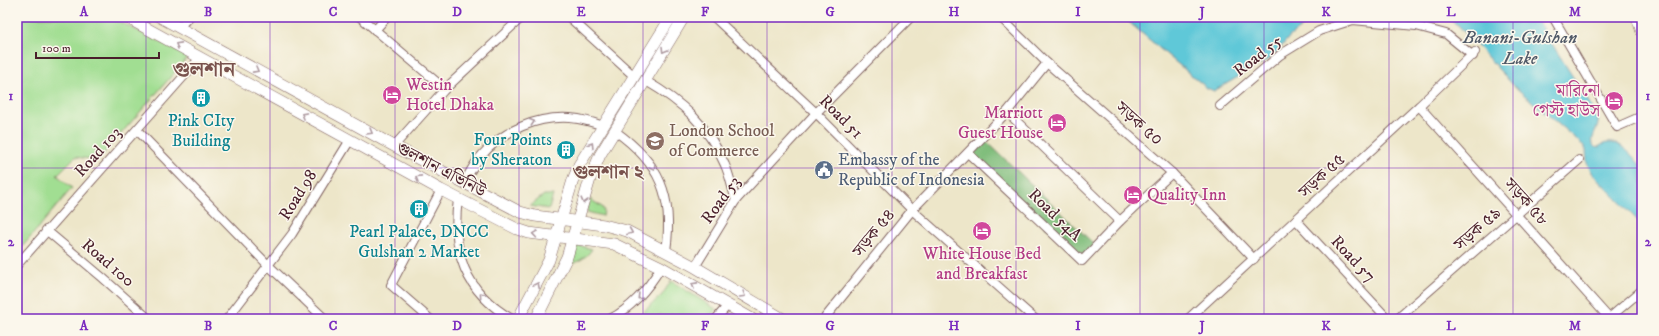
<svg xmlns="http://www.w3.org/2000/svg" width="1659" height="336" viewBox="0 0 1659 336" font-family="'IM FELL DW Pica','Noto Serif Bengali',serif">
<rect width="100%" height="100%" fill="#fbf7ec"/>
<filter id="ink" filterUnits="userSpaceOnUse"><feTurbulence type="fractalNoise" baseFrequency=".025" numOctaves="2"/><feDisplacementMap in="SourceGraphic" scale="8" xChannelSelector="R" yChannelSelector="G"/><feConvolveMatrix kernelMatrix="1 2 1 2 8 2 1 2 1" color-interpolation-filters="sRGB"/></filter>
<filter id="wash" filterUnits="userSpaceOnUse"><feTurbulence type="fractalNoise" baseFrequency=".012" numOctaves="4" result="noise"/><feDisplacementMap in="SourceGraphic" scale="16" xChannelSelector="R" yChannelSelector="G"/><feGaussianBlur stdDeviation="0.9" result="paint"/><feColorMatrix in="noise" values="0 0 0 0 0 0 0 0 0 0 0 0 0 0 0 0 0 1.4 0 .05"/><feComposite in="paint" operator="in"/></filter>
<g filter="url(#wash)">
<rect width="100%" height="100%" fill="#ede6c9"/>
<g fill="#a1de92" stroke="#767e5e">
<polygon points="24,17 110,17 189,56 98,160 75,157 57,175 72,188 17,253 17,24"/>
<polygon points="544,195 553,195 549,209 530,206"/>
<polygon points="590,199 602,207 604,211 603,216 587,212"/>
<path d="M577,245L592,249C587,257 580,261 571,264Z"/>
<polygon points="671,281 716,309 708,319 677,319 672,314 666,319 661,314 655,319 644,319 640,315 662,295"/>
</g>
<polygon fill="#80bd7c" stroke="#656e54" points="982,137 1096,246 1082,261 968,153"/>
<g fill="#5ec8d8" stroke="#547482">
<polygon points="1123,17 1316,17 1290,36 1276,53 1267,60 1214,91 1207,88 1172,59"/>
<path d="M1444,17H1535L1597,115C1602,128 1590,134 1593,145L1596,148C1601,146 1603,143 1608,143C1621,141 1635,158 1642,168V225L1593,174L1587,163L1586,150L1584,146L1515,87L1458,25Z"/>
</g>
</g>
<g filter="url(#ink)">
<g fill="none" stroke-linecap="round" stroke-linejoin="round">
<g stroke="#836562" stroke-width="10">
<g id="street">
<polyline points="360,17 445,89"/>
<polyline points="569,17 634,76"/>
<polyline points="714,17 816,113 912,210 1035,319"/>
<polyline points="1000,17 1047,63 1172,173 1254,259"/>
<polyline points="1553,17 1617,127 1642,116"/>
<polyline points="179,27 189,17"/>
<polyline points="375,30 387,17"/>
<path d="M646,81C682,102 708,125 725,165C730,176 732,189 736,200"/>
<polyline points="1220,106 1280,55 1319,31 1353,20 1416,26 1446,34 1473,56"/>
<polyline points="1419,106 1609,318"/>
<polyline points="1007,112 1120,221"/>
<polyline points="137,130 268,265 325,319"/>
<path d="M615,131C660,163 674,196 666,251"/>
<polyline points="394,146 445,89 522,17"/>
<polyline points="968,153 1082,261 1120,221 1172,173"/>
<path d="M464,183C469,174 474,163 482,155C504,130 537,116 570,118C581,119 593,122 603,126"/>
<path d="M458,199C451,252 465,292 512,319"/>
<polyline points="1296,220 1388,319"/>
<polyline points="46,230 103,278 149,319"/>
<polyline points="17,265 200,58"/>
<polyline points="695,267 736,200 816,113 911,17"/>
<polyline points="227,319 292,234 350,140"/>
<polyline points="430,319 391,285 441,190"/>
<path d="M610,319C633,307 648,289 661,267"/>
<polyline points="716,319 728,305"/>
<polyline points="824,319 912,210 1007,112 1047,63"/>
<polyline points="1188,319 1419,106 1475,52"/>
<polyline points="1397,319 1579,160"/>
<polyline points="1608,319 1642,290"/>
</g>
</g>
<g stroke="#836562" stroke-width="12">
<g id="secondary">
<polyline points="126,17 441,190 517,229 529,233 614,244 661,267 752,319"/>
<polyline points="160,17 394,146 520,212 535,216 604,225 627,231 695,267 783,319"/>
<polyline points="1637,17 1642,32"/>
<polyline points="518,319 549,260 573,180 579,165 671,17"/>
<polyline points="536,319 567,257 590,179 600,155 684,17"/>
</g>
</g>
<use href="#street" stroke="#fff" stroke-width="8"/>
<use href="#secondary" stroke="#fff" stroke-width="11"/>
</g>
<defs><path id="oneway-chevron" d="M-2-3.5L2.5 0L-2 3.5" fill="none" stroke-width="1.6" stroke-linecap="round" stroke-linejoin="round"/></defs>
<g stroke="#ae9aa0">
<use href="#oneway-chevron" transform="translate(178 45) rotate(-151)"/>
<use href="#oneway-chevron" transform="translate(664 50) rotate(121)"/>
<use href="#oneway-chevron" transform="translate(256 70) rotate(29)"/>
<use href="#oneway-chevron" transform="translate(304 115) rotate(-151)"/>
<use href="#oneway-chevron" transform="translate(532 122) rotate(-18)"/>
<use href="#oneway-chevron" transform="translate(370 132) rotate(30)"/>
<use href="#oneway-chevron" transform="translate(591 145) rotate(-58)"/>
<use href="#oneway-chevron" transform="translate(653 167) rotate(59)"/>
<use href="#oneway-chevron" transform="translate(418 178) rotate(-151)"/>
<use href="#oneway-chevron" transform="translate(584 201) rotate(105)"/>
<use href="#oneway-chevron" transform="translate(630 232) rotate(23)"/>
<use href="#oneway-chevron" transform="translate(535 234) rotate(-171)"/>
<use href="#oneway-chevron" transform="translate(537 285) rotate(-63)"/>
<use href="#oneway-chevron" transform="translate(694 285) rotate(-151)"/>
<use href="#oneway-chevron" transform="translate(482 295) rotate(-131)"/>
<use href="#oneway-chevron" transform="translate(743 295) rotate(31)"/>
<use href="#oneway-chevron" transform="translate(640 297) rotate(135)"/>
</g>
</g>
<path fill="none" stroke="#7b2cbf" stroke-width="1" stroke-opacity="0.55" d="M146,17V319M270,17V319M395,17V319M519,17V319M643,17V319M767,17V319M892,17V319M1016,17V319M1140,17V319M1264,17V319M1389,17V319M1513,17V319M17,168H1642"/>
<defs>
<g id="hotel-disc" transform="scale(1)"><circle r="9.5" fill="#d1479c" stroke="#fbf7ec"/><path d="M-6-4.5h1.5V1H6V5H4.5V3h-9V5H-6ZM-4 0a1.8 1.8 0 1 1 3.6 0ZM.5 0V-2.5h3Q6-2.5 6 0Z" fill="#fff"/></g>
<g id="building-disc" transform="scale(1)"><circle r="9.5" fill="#0f9aa8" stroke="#fbf7ec"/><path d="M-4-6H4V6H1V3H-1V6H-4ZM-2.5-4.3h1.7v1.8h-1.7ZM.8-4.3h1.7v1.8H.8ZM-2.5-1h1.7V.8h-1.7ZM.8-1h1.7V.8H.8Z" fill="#fff"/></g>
<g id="university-disc" transform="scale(1)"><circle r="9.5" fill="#8d6e63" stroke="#fbf7ec"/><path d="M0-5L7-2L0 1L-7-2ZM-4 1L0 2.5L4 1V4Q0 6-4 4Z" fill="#fff"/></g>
<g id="civic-disc" transform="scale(1)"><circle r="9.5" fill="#5c6f8a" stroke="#fbf7ec"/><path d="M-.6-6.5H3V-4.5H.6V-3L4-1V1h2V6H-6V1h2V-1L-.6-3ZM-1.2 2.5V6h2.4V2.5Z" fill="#fff"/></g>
</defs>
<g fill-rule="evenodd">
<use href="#hotel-disc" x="392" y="95"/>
<use href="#building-disc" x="201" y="98"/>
<use href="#hotel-disc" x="1614" y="101"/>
<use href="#hotel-disc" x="1057" y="123"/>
<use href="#university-disc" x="655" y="141"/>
<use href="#building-disc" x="566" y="150"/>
<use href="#civic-disc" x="824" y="170"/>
<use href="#hotel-disc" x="1133" y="195"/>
<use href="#building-disc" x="419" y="209"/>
<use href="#hotel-disc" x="982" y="231"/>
</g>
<g text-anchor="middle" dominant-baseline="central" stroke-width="3" stroke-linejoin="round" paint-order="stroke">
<g font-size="17" fill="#4a1f2b" stroke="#fbf7ec">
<text transform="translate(1258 56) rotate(-38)">Road 55</text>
<text transform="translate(841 117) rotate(45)">Road 51</text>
<text transform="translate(1139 124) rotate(42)">সড়ক ৫০</text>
<text transform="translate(98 152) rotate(-48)">Road 103</text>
<text transform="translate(441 170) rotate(28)">গুলশান এভিনিউ</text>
<text transform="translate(1322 176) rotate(-43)">সড়ক ৫৫</text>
<text transform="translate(298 195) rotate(-58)">Road 98</text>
<text transform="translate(721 200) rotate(-54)">Road 53</text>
<text transform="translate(1526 202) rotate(48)">সড়ক ৫৮</text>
<text transform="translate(1055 215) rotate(44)">Road 54A</text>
<text transform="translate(1478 229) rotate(-41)">সড়ক ৫৯</text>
<text transform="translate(874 233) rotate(-51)">সড়ক ৫৪</text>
<text transform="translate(1353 259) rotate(47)">Road 57</text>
<text transform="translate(108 263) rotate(41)">Road 100</text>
</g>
<g font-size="17" fill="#b23c85" stroke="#fbf7ec" text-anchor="start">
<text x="406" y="85">Westin<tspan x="406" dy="20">Hotel Dhaka</tspan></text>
<text x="1600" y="91" text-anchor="end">মারিনো<tspan x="1600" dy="20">গেস্ট হাউস</tspan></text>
<text x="1043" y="113" text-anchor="end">Marriott<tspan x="1043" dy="20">Guest House</tspan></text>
<text x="1147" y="195">Quality Inn</text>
<text x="982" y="254" text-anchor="middle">White House Bed<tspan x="982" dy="20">and Breakfast</tspan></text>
</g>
<g font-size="17" fill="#0d838f" stroke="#fbf7ec">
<text x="201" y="121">Pink CIty<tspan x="201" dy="20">Building</tspan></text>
<text x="552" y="140" text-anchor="end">Four Points<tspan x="552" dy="20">by Sheraton</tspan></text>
<text x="419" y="232">Pearl Palace, DNCC<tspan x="419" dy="20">Gulshan 2 Market</tspan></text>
</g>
<g font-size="17" fill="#785e54" stroke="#fbf7ec" text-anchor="start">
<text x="669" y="131">London School<tspan x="669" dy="20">of Commerce</tspan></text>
</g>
<g font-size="17" fill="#4e5e75" stroke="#fbf7ec" text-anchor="start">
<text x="838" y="160">Embassy of the<tspan x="838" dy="20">Republic of Indonesia</tspan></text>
</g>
<g font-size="18" font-style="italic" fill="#515a68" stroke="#fbf7ec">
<text x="1520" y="38">Banani-Gulshan<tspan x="1520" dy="21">Lake</tspan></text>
</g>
<g font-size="19" font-weight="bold" fill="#79524d" stroke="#fbf7ec">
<text x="608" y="172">গুলশান ২</text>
</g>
<g font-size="21" font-weight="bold" fill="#79524d" stroke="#fbf7ec">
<text x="204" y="70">গুলশান</text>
</g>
</g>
<rect width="1659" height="336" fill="none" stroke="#fbf7ec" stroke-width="44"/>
<path d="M36 52v6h123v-6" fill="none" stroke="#4a1f2b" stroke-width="2"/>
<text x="42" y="52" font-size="12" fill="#4a1f2b" stroke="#fbf7ec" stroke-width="3" paint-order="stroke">100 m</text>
<rect x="22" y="22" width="1615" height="292" fill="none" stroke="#7b2cbf" stroke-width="1.5"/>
<g font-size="13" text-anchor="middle" font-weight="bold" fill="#7b2cbf">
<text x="84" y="16">A</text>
<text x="208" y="16">B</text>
<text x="333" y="16">C</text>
<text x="457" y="16">D</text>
<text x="581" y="16">E</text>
<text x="705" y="16">F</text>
<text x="830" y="16">G</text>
<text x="954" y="16">H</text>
<text x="1078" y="16">I</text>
<text x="1202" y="16">J</text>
<text x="1326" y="16">K</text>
<text x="1451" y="16">L</text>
<text x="1575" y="16">M</text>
<text x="11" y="100">1</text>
<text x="1648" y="100">1</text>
<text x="11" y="246">2</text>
<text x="1648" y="246">2</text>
<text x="84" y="330">A</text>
<text x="208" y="330">B</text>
<text x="333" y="330">C</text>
<text x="457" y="330">D</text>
<text x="581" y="330">E</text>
<text x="705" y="330">F</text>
<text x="830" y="330">G</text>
<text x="954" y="330">H</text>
<text x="1078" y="330">I</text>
<text x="1202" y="330">J</text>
<text x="1326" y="330">K</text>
<text x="1451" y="330">L</text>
<text x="1575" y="330">M</text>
</g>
</svg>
